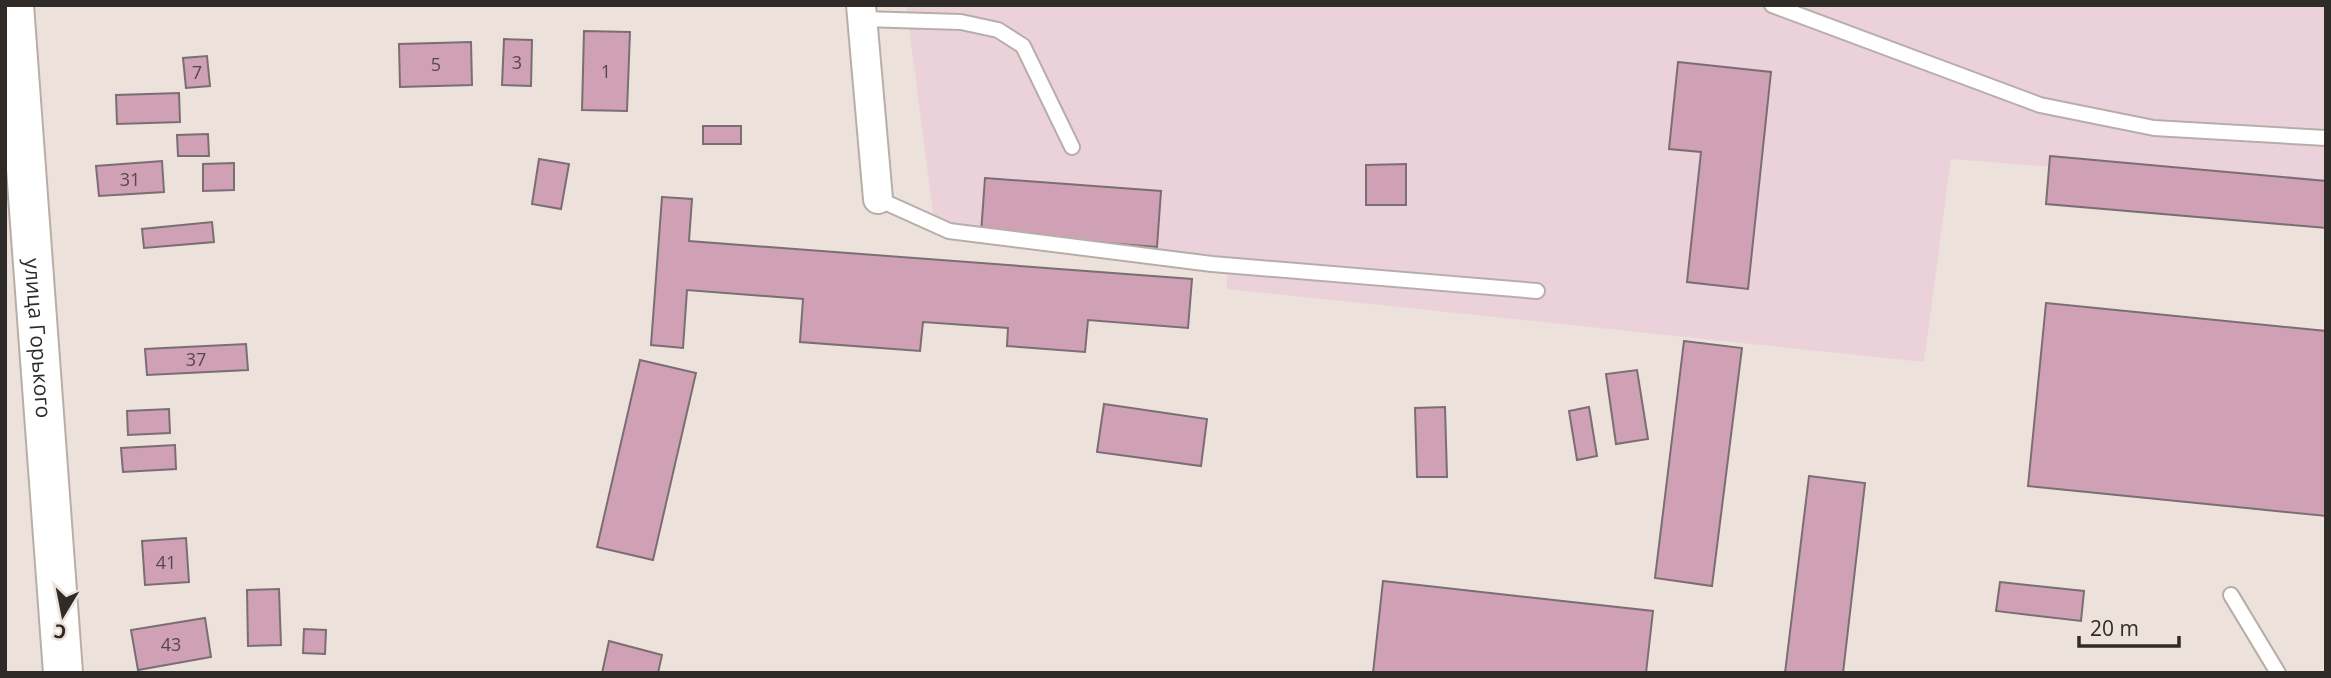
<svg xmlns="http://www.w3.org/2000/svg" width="2331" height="678" viewBox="0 0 2331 678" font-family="'Open Sans',sans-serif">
<rect width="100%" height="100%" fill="#ece1db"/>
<polygon fill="#ebd2da" points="906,5 2326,5 2326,188 1951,159 1924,362 1227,289 1227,257 936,235"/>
<g fill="#d0a0b5" stroke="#796f73" stroke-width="2">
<polygon points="584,31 630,32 627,111 582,110"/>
<polygon points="504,39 532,40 531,86 502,85"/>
<polygon points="471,42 472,85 400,87 399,44"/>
<polygon points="207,56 210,86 186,88 183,58"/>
<polygon points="1678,62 1771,72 1748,289 1687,282 1701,152 1669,149"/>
<polygon points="179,93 180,122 117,124 116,95"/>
<rect x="703" y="126" width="38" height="18"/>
<polygon points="208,134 209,156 178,156 177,135"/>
<polygon points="2050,156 2326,181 2326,228 2046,204"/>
<polygon points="539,159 569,164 561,209 532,204"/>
<polygon points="162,161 164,192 99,196 96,166"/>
<polygon points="234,163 234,190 203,191 203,164"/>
<polygon points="1406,164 1406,205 1366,205 1366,165"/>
<polygon points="985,178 1161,191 1157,247 981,233"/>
<polygon points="662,197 692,199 689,241 1192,279 1188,328 1088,320 1085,352 1007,346 1008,328 923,322 920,351 800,342 803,299 687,290 683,348 651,345"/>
<polygon points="212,222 214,242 144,248 142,229"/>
<polygon points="2046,303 2326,331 2326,516 2028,486"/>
<polygon points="1684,341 1742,348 1712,586 1655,578"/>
<polygon points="246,344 248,370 147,375 145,349"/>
<polygon points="640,360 696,373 653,560 597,547"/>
<polygon points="1637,370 1648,439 1616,444 1606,374"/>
<polygon points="1104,404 1207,419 1201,466 1097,452"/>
<polygon points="1445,407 1447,477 1417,477 1415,408"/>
<polygon points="1589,407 1597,456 1577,460 1569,411"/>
<polygon points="169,409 170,433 128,435 127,411"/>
<polygon points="175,445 176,469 123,472 121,448"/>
<polygon points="1809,476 1865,483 1843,673 1785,673"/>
<polygon points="186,538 189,582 145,585 142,541"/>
<polygon points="1383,581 1653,611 1646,673 1373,673"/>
<polygon points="2000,582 2084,591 2081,621 1996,611"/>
<polygon points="279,589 281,645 248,646 247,590"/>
<polygon points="205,618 211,657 138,670 131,630"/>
<polygon points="304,629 326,630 325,654 303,653"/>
<polygon points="609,641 662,655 658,673 602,673"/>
</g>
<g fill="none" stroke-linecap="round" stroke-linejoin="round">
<g stroke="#b8aea8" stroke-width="18">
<g id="service">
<polyline points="1772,5 2040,105 2154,128 2326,138"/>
<polyline points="862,19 961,22 998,30 1023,46 1072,147"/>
<polyline points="878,199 949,231 1212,264 1537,291"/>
<polyline points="2231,595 2278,673"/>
</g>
</g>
<g stroke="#b8aea8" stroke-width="32">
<polyline id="minor" points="861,5 878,199"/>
</g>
<g stroke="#b8aea8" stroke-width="42">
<g id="secondary">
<path id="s1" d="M14,5L63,673"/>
</g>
</g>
<use href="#service" stroke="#fff" stroke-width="14"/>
<use href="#minor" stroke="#fff" stroke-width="28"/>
<use href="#secondary" stroke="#fff" stroke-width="38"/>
</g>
<g text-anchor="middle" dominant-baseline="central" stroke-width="7" stroke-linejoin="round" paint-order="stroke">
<g font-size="18" fill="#57484b">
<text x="517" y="62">3</text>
<text x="436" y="64">5</text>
<text x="606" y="71">1</text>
<text x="197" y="72">7</text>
<text x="130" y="179">31</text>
<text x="196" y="359">37</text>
<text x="166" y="562">41</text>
<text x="171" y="644">43</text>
</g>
<g font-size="21" fill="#2f2b28" stroke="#ece1db">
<text stroke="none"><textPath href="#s1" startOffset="334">улица Горького</textPath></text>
</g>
</g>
<rect width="2331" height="678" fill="none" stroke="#2f2b28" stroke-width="14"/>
<g transform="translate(63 615) rotate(190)" stroke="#ece1db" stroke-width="5" paint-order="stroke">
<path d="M0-5L12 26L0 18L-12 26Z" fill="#2f2b28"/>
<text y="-10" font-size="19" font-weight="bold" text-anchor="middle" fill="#2f2b28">С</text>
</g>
<path d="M2079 636v10h100v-10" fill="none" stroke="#2f2b28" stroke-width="3.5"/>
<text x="2090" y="636" font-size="21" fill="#2f2b28" stroke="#ece1db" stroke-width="5" paint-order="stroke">20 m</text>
</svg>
